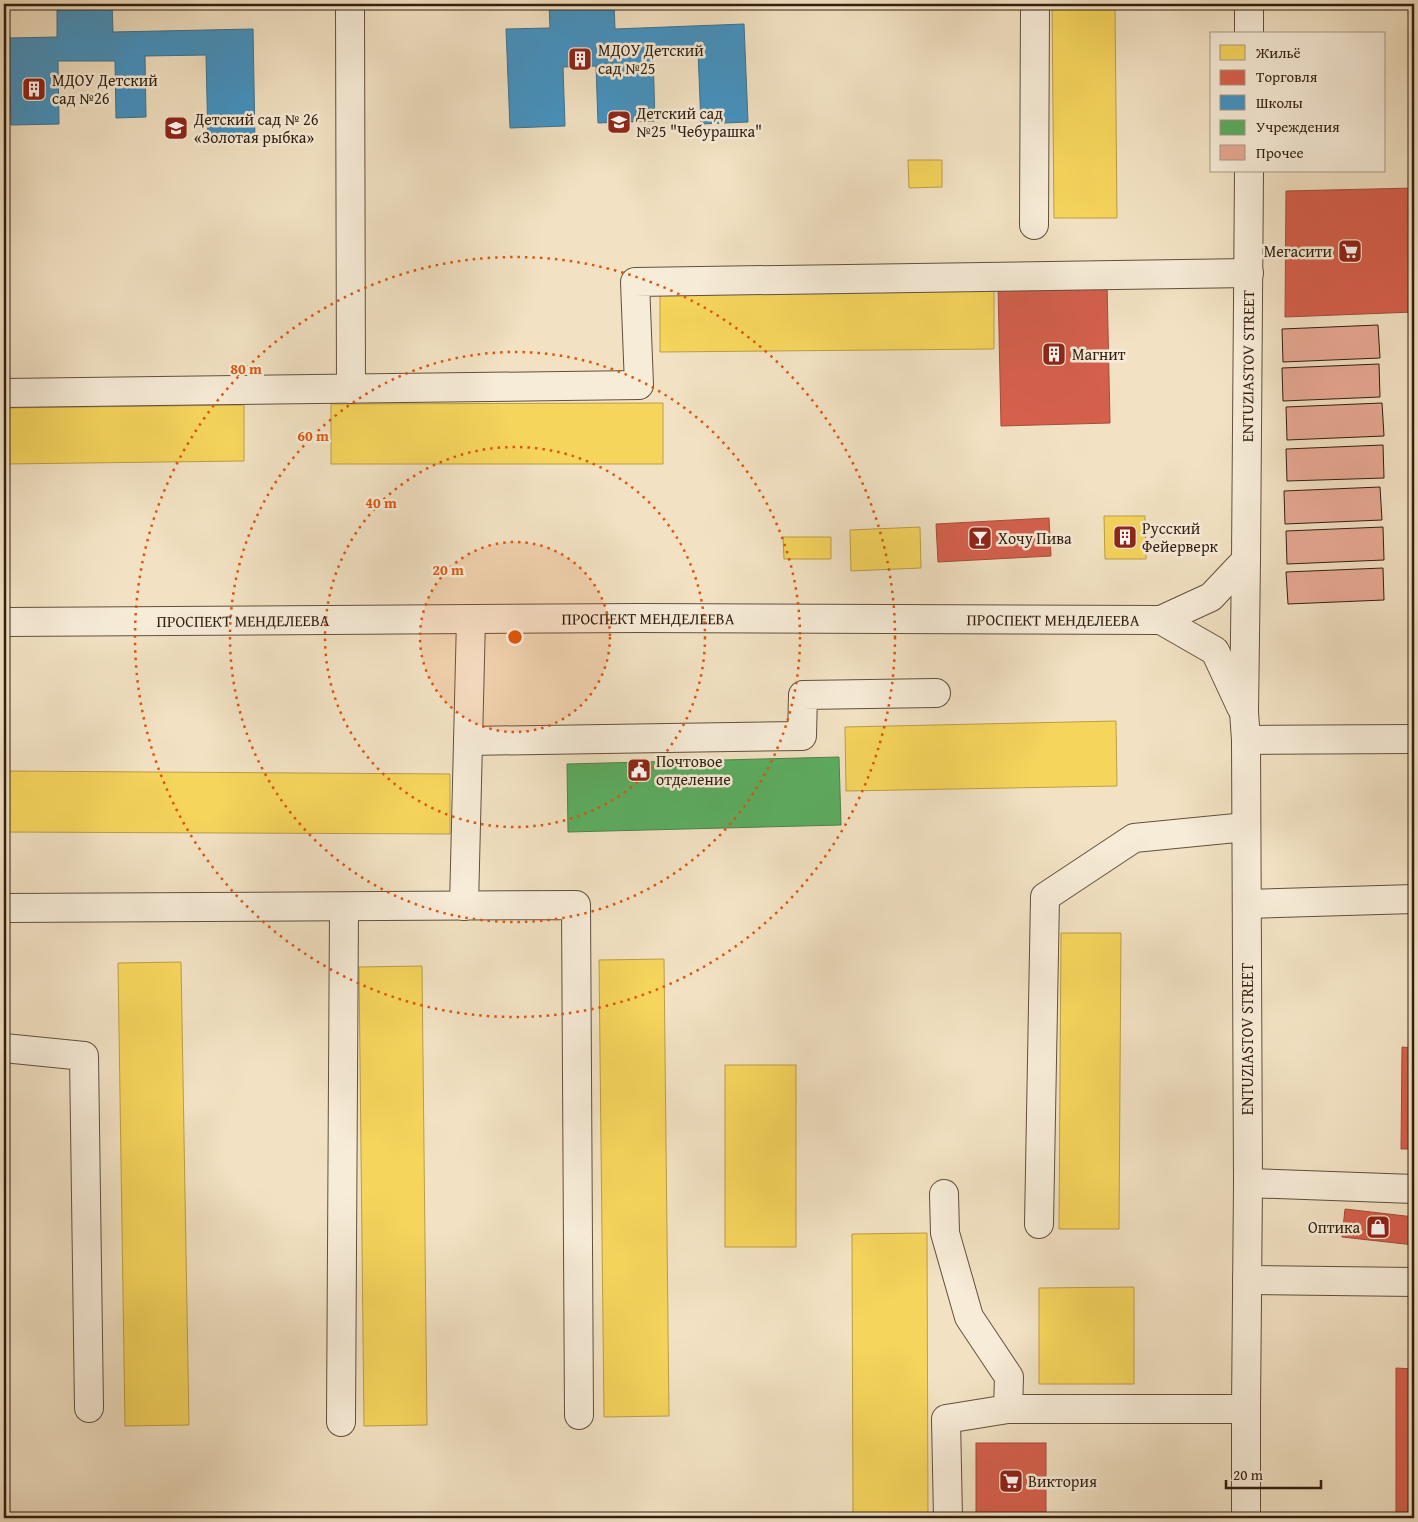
<svg xmlns="http://www.w3.org/2000/svg" width="1418" height="1522" viewBox="0 0 1418 1522" font-family="'Gentium Book Plus',serif">
<rect width="100%" height="100%" fill="#f2e2c3"/>
<filter id="stains"><feTurbulence type="fractalNoise" baseFrequency=".004" numOctaves="4"/><feColorMatrix values="0 0 0 0 .2 0 0 0 0 .09 0 0 0 0 .02 0 0 0 .5 -.17"/></filter>
<radialGradient id="worn" r=".72"><stop offset=".6" stop-color="#630" stop-opacity="0"/><stop offset="1" stop-color="#630" stop-opacity=".3"/></radialGradient>
<g fill="#f6d55c" stroke="#bb9e45">
<polygon points="1052,4 1115,4 1117,218 1054,218"/>
<polygon points="908,160 942,160 942,187 909,188"/>
<polygon points="994,291 994,349 660,352 660,294"/>
<polygon points="663,403 663,464 331,464 331,404"/>
<polygon points="244,405 244,461 4,464 4,408"/>
<polygon points="1104,516 1145,516 1146,559 1105,559"/>
<polygon points="920,527 921,568 851,571 850,530"/>
<polygon points="783,537 831,537 831,559 784,559"/>
<polygon points="1116,721 1117,786 846,791 845,727"/>
<polygon points="4,771 450,774 450,834 4,832"/>
<polygon points="1061,933 1121,933 1119,1229 1059,1229"/>
<polygon points="664,959 669,1416 604,1417 599,960"/>
<polygon points="181,962 189,1425 125,1426 118,963"/>
<polygon points="422,966 427,1425 364,1426 359,967"/>
<rect x="725" y="1065" width="71" height="182"/>
<polygon points="927,1233 928,1518 853,1518 852,1234"/>
<polygon points="1134,1287 1134,1384 1039,1384 1039,1288"/>
</g>
<g fill="#d6604d" stroke="#a54c3b">
<polygon points="1414,188 1414,312 1285,317 1286,191"/>
<polygon points="1107,282 1110,423 1001,426 998,285"/>
<polygon points="1049,518 1051,556 938,562 936,524"/>
<polygon points="1402,1047 1414,1048 1414,1149 1401,1149"/>
<polygon points="1345,1209 1414,1217 1414,1245 1342,1237"/>
<polygon points="1396,1368 1414,1369 1414,1518 1396,1518"/>
<rect x="976" y="1443" width="70" height="75"/>
</g>
<g fill="#4393c3" stroke="#3e708d">
<polygon points="57,4 112,4 113,32 253,29 255,141 208,142 206,55 145,56 146,117 116,118 115,61 58,61 59,124 11,125 9,38 57,37"/>
<polygon points="549,4 614,4 615,29 744,24 748,122 701,124 698,51 653,53 655,121 598,123 596,66 563,67 565,126 510,128 506,29 550,28"/>
</g>
<polygon fill="#5aae61" stroke="#4e8349" points="839,757 841,825 568,832 567,764"/>
<g fill="#e8a994" stroke="#321f10">
<polygon points="1378,325 1380,358 1283,362 1282,329"/>
<polygon points="1379,364 1380,397 1283,401 1282,368"/>
<polygon points="1382,403 1384,436 1287,440 1286,407"/>
<polygon points="1383,445 1384,478 1287,481 1286,449"/>
<polygon points="1380,487 1382,520 1285,524 1284,491"/>
<polygon points="1383,527 1384,560 1287,564 1286,531"/>
<polygon points="1383,568 1384,600 1288,604 1286,572"/>
</g>
<g fill="none" stroke-linecap="round" stroke-linejoin="round">
<g stroke="#62503d" stroke-width="30">
<g id="minor">
<polyline points="350,4 351,389"/>
<polyline points="1249,34 1249,4"/>
<polyline points="1034,225 1035,4"/>
<polyline points="4,393 639,385 635,282 1249,273"/>
<polyline points="1161,620 1211,597 1246,560"/>
<path id="s1" d="M4,622L639,618L1161,620L1215,651L1241,707"/>
<polyline points="1246,740 1414,739"/>
<polyline points="468,741 802,736 803,695 936,693"/>
<polyline points="1247,904 1414,899"/>
<polyline points="464,906 471,619"/>
<polyline points="4,908 576,905 579,1415"/>
<polyline points="4,1048 84,1056 89,1408"/>
<polyline points="1248,1183 1414,1189"/>
<polyline points="944,1194 945,1233 969,1317 1009,1377 1008,1409 946,1419 948,1518"/>
<polyline points="1039,1224 1045,897 1134,838 1246,827"/>
<polyline points="1247,1280 1414,1282"/>
<polyline points="1008,1409 1246,1409"/>
<polyline points="341,1422 344,907"/>
<path id="s2" d="M1246,1518V1409L1248,1183L1246,740L1244,712L1246,560L1249,171"/>
</g>
</g>
<use href="#minor" stroke="#f7ecd8" stroke-width="28"/>
</g>
<circle cx="515" cy="637" r="95" fill="#df560c" fill-opacity=".12"/>
<g fill="none" stroke="#df560c" stroke-width="2.5" stroke-dasharray="2.5 5">
<circle cx="515" cy="637" r="95"/>
<circle cx="515" cy="637" r="190"/>
<circle cx="515" cy="637" r="285"/>
<circle cx="515" cy="637" r="380"/>
</g>
<defs>
<g id="building-square" transform="scale(1.25)"><rect x="-9" y="-9" width="18" height="18" rx="4" fill="#8f2418" stroke="#f7ecd8"/><path d="M-4-6H4V6H1V3H-1V6H-4ZM-2.5-4.3h1.7v1.8h-1.7ZM.8-4.3h1.7v1.8H.8ZM-2.5-1h1.7V.8h-1.7ZM.8-1h1.7V.8H.8Z" fill="#fff"/></g>
<g id="school-square" transform="scale(1.25)"><rect x="-9" y="-9" width="18" height="18" rx="4" fill="#8f2418" stroke="#f7ecd8"/><path d="M0-5L7-2L0 1L-7-2ZM-4 1L0 2.5L4 1V4Q0 6-4 4Z" fill="#fff"/></g>
<g id="supermarket-square" transform="scale(1.25)"><rect x="-9" y="-9" width="18" height="18" rx="4" fill="#8f2418" stroke="#f7ecd8"/><path d="M-6-5.5h2.5l.6 2H6L4.5 2H-2.5L-4.4-4H-6ZM-1.5 3.2a1.3 1.3 0 1 0 .1 0ZM3 3.2a1.3 1.3 0 1 0 .1 0Z" fill="#fff"/></g>
<g id="bar-square" transform="scale(1.25)"><rect x="-9" y="-9" width="18" height="18" rx="4" fill="#8f2418" stroke="#f7ecd8"/><path d="M-6-5H6L.8 .8V4.5H3.5V6h-7V4.5H-.8V.8Z" fill="#fff"/></g>
<g id="civic-square" transform="scale(1.25)"><rect x="-9" y="-9" width="18" height="18" rx="4" fill="#8f2418" stroke="#f7ecd8"/><path d="M-.6-6.5H3V-4.5H.6V-3L4-1V1h2V6H-6V1h2V-1L-.6-3ZM-1.2 2.5V6h2.4V2.5Z" fill="#fff"/></g>
<g id="shop-square" transform="scale(1.25)"><rect x="-9" y="-9" width="18" height="18" rx="4" fill="#8f2418" stroke="#f7ecd8"/><path d="M-5-2.5h2.3a2.7 3.5 0 0 1 5.4 0H5L5.5 6h-11ZM-1.5-2.5h3a1.5 2.3 0 0 0-3 0Z" fill="#fff"/></g>
</defs>
<g fill-rule="evenodd">
<use href="#building-square" x="580" y="59"/>
<use href="#building-square" x="34" y="89"/>
<use href="#school-square" x="619" y="122"/>
<use href="#school-square" x="176" y="128"/>
<use href="#supermarket-square" x="1350" y="251"/>
<use href="#building-square" x="1054" y="354"/>
<use href="#building-square" x="1125" y="537"/>
<use href="#bar-square" x="980" y="538"/>
<use href="#civic-square" x="639" y="770"/>
<use href="#shop-square" x="1378" y="1227"/>
<use href="#supermarket-square" x="1011" y="1481"/>
</g>
<g text-anchor="middle" dominant-baseline="central" stroke-width="5" stroke-linejoin="round" paint-order="stroke">
<g font-size="16" fill="#321f10" stroke="#f7ecd8" text-anchor="start">
<text x="598" y="50">МДОУ Детский<tspan x="598" dy="18">сад №25</tspan></text>
<text x="52" y="80">МДОУ Детский<tspan x="52" dy="18">сад №26</tspan></text>
<text x="636" y="113">Детский сад<tspan x="636" dy="18">№25 "Чебурашка"</tspan></text>
<text x="194" y="119">Детский сад № 26<tspan x="194" dy="18">«Золотая рыбка»</tspan></text>
<text x="1332" y="251" text-anchor="end">Мегасити</text>
<text x="1072" y="354">Магнит</text>
<text x="1142" y="528">Русский<tspan x="1142" dy="18">Фейерверк</tspan></text>
<text x="998" y="538">Хочу Пива</text>
<text x="656" y="761">Почтовое<tspan x="656" dy="18">отделение</tspan></text>
<text x="1360" y="1227" text-anchor="end">Оптика</text>
<text x="1028" y="1481">Виктория</text>
</g>
<g font-size="16" fill="#321f10" stroke="#f7ecd8">
<text stroke="none"><textPath href="#s2" startOffset="1152">ENTUZIASTOV STREET</textPath></text>
<text stroke="none"><textPath href="#s1" startOffset="644">ПРОСПЕКТ МЕНДЕЛЕЕВА</textPath></text>
<text stroke="none"><textPath href="#s1" startOffset="1049">ПРОСПЕКТ МЕНДЕЛЕЕВА</textPath></text>
<text stroke="none"><textPath href="#s1" startOffset="239">ПРОСПЕКТ МЕНДЕЛЕЕВА</textPath></text>
<text transform="translate(1247 1039) rotate(-90)">ENTUZIASTOV STREET</text>
</g>
</g>
<circle cx="515" cy="637" r="8" fill="#df560c" stroke="#f7ecd8" stroke-width="2.5"/>
<g font-size="15" text-anchor="middle" font-weight="bold" fill="#df560c" stroke="#f7ecd8" stroke-width="5" stroke-linejoin="round" paint-order="stroke">
<text x="246" y="374">80 m</text>
<text x="313" y="441">60 m</text>
<text x="381" y="508">40 m</text>
<text x="448" y="575">20 m</text>
</g>
<rect width="1418" height="1522" fill="none" stroke="#f2e2c3" stroke-width="20"/>
<rect x="5" y="5" width="1408" height="1512" fill="none" stroke="#321f10" stroke-width="2.5"/>
<rect x="10" y="10" width="1398" height="1502" fill="none" stroke="#321f10"/>
<rect x="1210" y="32" width="175" height="140" fill="#f7ecd8" stroke="#a89a88"/>
<rect x="1220" y="45" width="25" height="15" fill="#f6d55c" stroke="#a89a88"/>
<text x="1256" y="58" font-size="15" fill="#321f10">Жильё</text>
<rect x="1220" y="70" width="25" height="15" fill="#d6604d" stroke="#a89a88"/>
<text x="1256" y="82" font-size="15" fill="#321f10">Торговля</text>
<rect x="1220" y="95" width="25" height="15" fill="#4393c3" stroke="#a89a88"/>
<text x="1256" y="108" font-size="15" fill="#321f10">Школы</text>
<rect x="1220" y="120" width="25" height="15" fill="#5aae61" stroke="#a89a88"/>
<text x="1256" y="132" font-size="15" fill="#321f10">Учреждения</text>
<rect x="1220" y="145" width="25" height="15" fill="#e8a994" stroke="#a89a88"/>
<text x="1256" y="158" font-size="15" fill="#321f10">Прочее</text>
<path d="M1226 1480v8h95v-8" fill="none" stroke="#321f10" stroke-width="2.5"/>
<text x="1233" y="1480" font-size="15" fill="#321f10" stroke="#f7ecd8" stroke-width="4" paint-order="stroke">20 m</text>
<rect width="100%" height="100%" filter="url(#stains)"/>
<rect width="100%" height="100%" fill="url(#worn)"/>
</svg>
